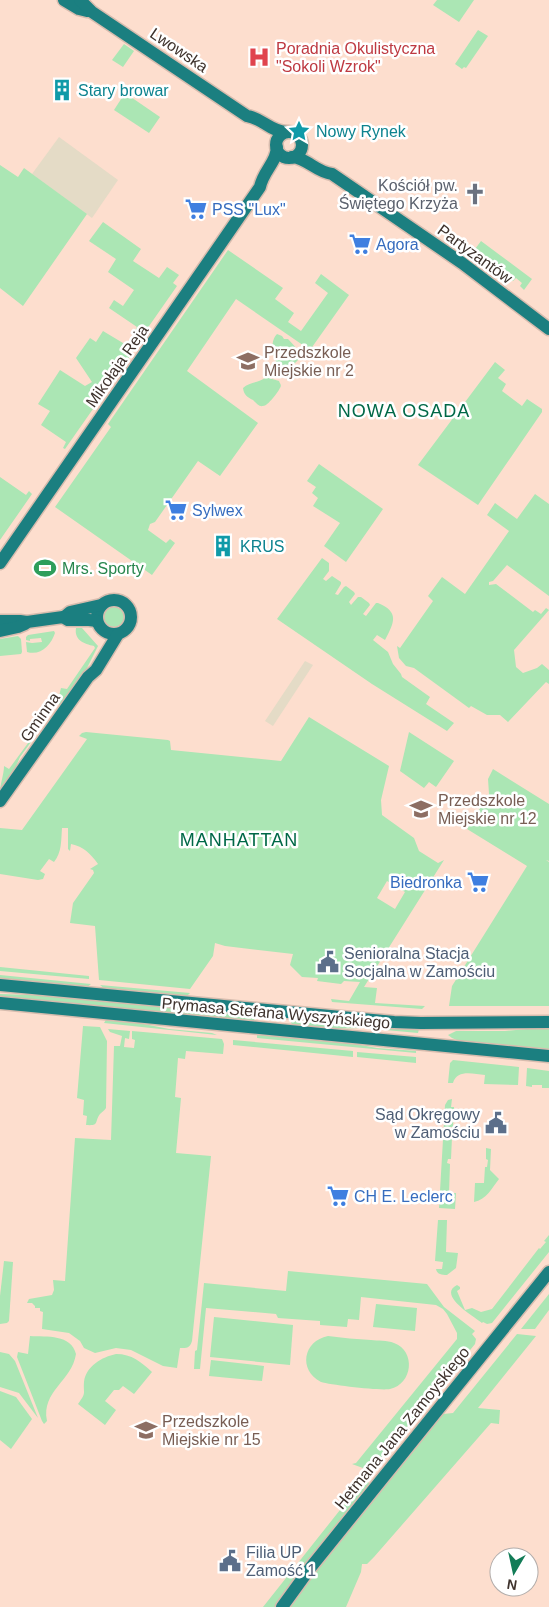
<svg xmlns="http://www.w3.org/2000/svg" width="549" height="1607" viewBox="0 0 549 1607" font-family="Arial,sans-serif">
<rect width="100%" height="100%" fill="#fddece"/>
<g fill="#e4dbc6">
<polygon points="59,137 118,180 92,218 32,174"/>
<polygon points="305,661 313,665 273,726 265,721"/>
</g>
<g fill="#abe6b4" fill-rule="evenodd">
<polygon points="437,0 474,0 459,22 433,5"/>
<polygon points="478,30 488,36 466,68 464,67 462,69 455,64"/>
<polygon points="124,44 134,51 123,67 112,60"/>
<polygon points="125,93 160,117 149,133 114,110"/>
<polygon points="0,165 18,177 24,168 87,214 23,306 0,288"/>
<polygon points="103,222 141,249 133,261 159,278 167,267 179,275 173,283 177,286 140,339 133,334 137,327 109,308 114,300 123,306 134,290 108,272 116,259 89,241"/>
<polygon points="481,241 532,279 524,290 520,286 522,283 516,278 513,281 472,253"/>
<polygon points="228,250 283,288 275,299 294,313 288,322 301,331 328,293 315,283 321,274 349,295 310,350 236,299 187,371 258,423 220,476 198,461 155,522 150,524 148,530 166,543 170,539 175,543 152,575 55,507 111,427 108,424"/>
<polygon points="103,331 123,343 132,342 137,346 65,449 63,448 66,442 41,425 50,411 38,404 60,370 85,386 92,382 76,358 90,338 96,342"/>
<path d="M277,334L282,336L284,339H288L300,352L298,360L291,367L288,372C275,371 267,343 277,334Z"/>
<polygon points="495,362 505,370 498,378 506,384 502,391 522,406 527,399 542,409 542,412 478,505 418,465"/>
<path d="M265,378H269L279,381C280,384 282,385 280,388C278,392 268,406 263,406C259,407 256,403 253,400C247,397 244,395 243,388C249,382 258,383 265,378Z"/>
<polygon points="319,464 383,509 346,562 324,546 340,523 313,506 318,498 312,493 316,487 307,481"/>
<polygon points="0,477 26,495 29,491 32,494 0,540"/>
<polygon points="535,494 549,504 549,596 507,565 493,581 489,582 489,585 496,584 533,612 535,610 541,614 546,608 549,610 514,650 516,667 523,673 537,668 542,664 549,670 549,684 546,682 508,722 500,715 487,715 471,706 469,708 414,668 406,666 399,658 397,646 400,648 433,601 428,596 442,577 465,594 509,531 487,515 495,503 517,519"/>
<path d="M322,558L329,563V571L323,579L326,581L332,576L341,582V584L335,594L338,595L344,587L346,586L354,592L355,594L349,602L351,605L358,597H361L369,603L370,605L363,614L366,616L376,603H378C400,612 394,623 385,640L377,635L373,640L388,652L393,664L401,674L402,677L430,697L426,704L454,723L447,731L372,684L277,619Z"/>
<circle cx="114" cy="617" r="10"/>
<path d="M76,628H82L98,646L83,676L61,707L59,706L58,700L61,688L67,689L95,648L94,646C84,644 74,640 76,628Z"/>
<path d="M54,631L55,633C51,645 41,656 27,652L26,642L32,643L42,642L41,638L30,639V641L26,640V637L28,635Z"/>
<polygon points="18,636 21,639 22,652 21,654 0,656 0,639"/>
<path d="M309,717L389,766L381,800L382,815L414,838L419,851L438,863L444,860L364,987L377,988L375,1003L425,1006L422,1009L332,1002L331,999L349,1001L360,982L344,981L341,984L317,981L318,978L302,977L290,965L293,954L225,946L215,943L213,956L190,989L99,980L95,926L70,923L73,903L94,873L93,870L90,869L98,864C90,853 84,847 71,844L70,851L68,849V828H62C61,841 62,852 54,862L49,859L40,871L45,874L43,879L38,880L0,874V828L22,830L87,739L79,736L82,733L86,732L168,740L170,741L171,750L281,761ZM387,881L405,892L395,909L377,898Z"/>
<path d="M46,718L48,719L20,757L12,776L0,793C0,783 4,775 4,766L9,769L42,724L37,720Z"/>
<polygon points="409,732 454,761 436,787 429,782 424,788 400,771"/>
<polygon points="493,769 549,804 549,861 546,860 549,862 549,1006 449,1006 452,986 527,866 467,829 489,794 488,779"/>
<polygon points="0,967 89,976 89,979 0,971"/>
<polygon points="0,975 91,984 86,988 0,980"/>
<polygon points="100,985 190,993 185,998 106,990"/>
<polygon points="0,994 62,996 255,1014 254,1023 0,998"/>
<polygon points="291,1017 419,1029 418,1033 364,1028 322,1029 293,1025 291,1023"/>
<polygon points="107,1018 129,1021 169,1029 212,1033 217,1035 104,1023"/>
<path d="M83,1026L100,1027L107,1041L106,1108C105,1110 102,1112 100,1114C94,1122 100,1126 86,1125L87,1116L83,1115L84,1100L77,1098Z"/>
<polygon points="549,1027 549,1050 459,1041 452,1038 448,1035 456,1031 505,1031"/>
<path d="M108,1029L130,1031L129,1039L125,1038L124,1047L134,1048L135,1040L132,1039V1031L222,1039L224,1044L223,1054L186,1051L185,1059L178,1058L175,1097L181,1098L176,1153L211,1156L192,1341C190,1348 187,1348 180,1348L177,1368L163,1366L131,1350L116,1348L95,1353L84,1348L80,1341L69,1333L42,1329L43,1312L40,1311V1308H35V1306L32,1303H27L29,1299L52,1295L54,1290L53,1280L65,1281L75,1138L111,1140L114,1046H120L122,1036L110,1032Z"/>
<polygon points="257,1032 334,1040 377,1048 416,1051 416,1053 257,1038"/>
<polygon points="233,1040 353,1051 353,1057 233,1045"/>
<polygon points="357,1052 416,1057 416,1063 357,1057"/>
<path d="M453,1060L519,1067L518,1085L484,1084L485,1075C473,1074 457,1069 453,1083H448L450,1063Z"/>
<polygon points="527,1068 549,1071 549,1088 542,1088 542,1085 532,1085 532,1087 526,1086"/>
<polygon points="452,1099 451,1107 454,1107 453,1127 450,1127 449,1137 452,1137 451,1159 448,1159 447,1163 450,1164 449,1193 456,1193 455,1209 439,1208 445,1105 448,1100"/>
<path d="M486,1148L491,1149L490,1170L499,1179C492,1188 486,1200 474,1202L475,1183H484L485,1167H487L488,1160L486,1159Z"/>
<path d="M438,1220H447L446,1252L458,1253L456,1268L447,1275C441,1275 437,1274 436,1269H442L443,1262L435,1261Z"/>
<path d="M549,1235V1252L492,1323L487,1324L483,1322L482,1323C473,1316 437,1295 457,1285L460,1287V1289L457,1291L465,1310L472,1308L481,1312L492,1309L539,1248L540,1249L546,1242L544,1241Z"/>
<polygon points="4,1261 13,1262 9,1321 7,1323 0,1324 0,1296"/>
<polygon points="288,1271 427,1284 444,1307 475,1331 472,1334 476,1339 475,1344 371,1471 352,1464 356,1463 457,1339 457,1333 447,1314 443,1309 436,1305 361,1297 359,1320 348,1319 347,1327 320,1325 320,1321 278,1318 276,1314 206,1308 200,1369 194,1369 195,1351 197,1350 204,1283 286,1291"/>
<polygon points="549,1294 549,1310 535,1329 521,1329"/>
<polygon points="376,1304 417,1308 415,1331 373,1327"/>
<polygon points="214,1317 293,1325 290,1365 210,1357"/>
<polygon points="517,1334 536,1336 478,1408 500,1410 499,1424 491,1423 374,1557 367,1564 362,1564 361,1572 346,1607 288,1607 440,1415 443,1414 453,1413"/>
<path d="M30,1336C47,1337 71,1334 76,1354C72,1381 41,1391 47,1421L44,1424L42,1421L17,1357L18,1352L28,1354Z"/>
<path d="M328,1336C342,1338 357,1339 371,1340C378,1341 387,1340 394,1343C416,1351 413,1384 390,1389C381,1391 331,1385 321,1382C298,1370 303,1341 328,1336Z"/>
<polygon points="0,1352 9,1354 15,1361 38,1418 19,1393 0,1387"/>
<path d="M116,1354C132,1354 141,1362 152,1372L134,1394L123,1386L119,1390H114L105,1401L116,1410L105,1425L78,1404C87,1392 83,1394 84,1382C86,1366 102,1357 116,1354Z"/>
<polygon points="211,1360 264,1366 262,1381 209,1376"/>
<polygon points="0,1391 16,1397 32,1419 11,1449 0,1440"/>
<polygon points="363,1481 370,1483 369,1486 286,1591 275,1607 263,1607"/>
</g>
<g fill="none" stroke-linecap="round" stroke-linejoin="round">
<g stroke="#d7bcae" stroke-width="15">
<g id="secondary">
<polyline points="64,0 79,9 87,11"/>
<path d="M80,0L92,12L247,116C262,118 271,132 287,132"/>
<circle cx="289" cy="145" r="13"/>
<path d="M292,157C307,158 316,172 332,174L462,263L549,329"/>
<path d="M0,563L260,187C263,171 277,162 277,147"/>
<circle cx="114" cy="617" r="17"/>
<polyline points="64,617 70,612 101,605"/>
<polyline points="0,621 20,621 27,622 63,617 68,620 89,620 97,621"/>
<polyline points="0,631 18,627 25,624"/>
<polyline points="0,801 88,677 96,670 118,634"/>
<polyline points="0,985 394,1022 421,1023 549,1022"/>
<polyline points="0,1003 549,1056"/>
<polyline points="282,1607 311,1567 549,1272"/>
</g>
</g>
<use href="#secondary" stroke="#1b7f80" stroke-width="12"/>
</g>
<defs>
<g id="hospital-bare" transform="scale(1.725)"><path d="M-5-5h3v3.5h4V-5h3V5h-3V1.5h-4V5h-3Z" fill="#e0444e" stroke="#fff" stroke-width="2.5" paint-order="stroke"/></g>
<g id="building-bare" transform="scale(1.725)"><path d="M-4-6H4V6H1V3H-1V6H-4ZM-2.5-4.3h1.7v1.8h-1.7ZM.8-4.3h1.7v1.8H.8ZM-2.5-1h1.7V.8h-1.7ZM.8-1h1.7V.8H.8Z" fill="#0f9aa8" stroke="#fff" stroke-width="2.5" paint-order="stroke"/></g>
<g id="sight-bare" transform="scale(1.725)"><path d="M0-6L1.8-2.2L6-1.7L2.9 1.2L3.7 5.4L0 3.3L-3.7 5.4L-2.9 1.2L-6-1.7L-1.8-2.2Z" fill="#0f9aa8" stroke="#fff" stroke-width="2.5" paint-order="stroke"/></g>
<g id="church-bare" transform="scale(1.725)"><path d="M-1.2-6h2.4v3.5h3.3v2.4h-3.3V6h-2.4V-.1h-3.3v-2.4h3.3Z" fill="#6b7280" stroke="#fff" stroke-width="2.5" paint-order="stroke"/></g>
<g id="supermarket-bare" transform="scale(1.725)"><path d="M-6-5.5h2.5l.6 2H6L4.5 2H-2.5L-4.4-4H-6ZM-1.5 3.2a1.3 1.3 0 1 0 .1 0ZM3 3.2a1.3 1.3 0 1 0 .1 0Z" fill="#3f7fe0" stroke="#fff" stroke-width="2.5" paint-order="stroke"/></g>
<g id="school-bare" transform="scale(1.725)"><path d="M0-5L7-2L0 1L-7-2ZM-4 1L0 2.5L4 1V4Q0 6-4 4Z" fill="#8d6e63" stroke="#fff" stroke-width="2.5" paint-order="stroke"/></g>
<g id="stadium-bare" transform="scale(1.725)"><path d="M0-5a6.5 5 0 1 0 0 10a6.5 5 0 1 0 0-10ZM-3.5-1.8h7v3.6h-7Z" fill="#2e9e5b" stroke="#fff" stroke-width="2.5" paint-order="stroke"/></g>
<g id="civic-bare" transform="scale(1.725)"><path d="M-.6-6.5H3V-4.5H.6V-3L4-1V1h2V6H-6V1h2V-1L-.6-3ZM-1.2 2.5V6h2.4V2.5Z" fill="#5c6f8a" stroke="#fff" stroke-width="2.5" paint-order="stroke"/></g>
</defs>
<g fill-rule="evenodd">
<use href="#hospital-bare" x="259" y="57"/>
<use href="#building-bare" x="62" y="90"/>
<use href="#sight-bare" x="299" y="131"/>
<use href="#church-bare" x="475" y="194"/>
<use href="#supermarket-bare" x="196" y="209"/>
<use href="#supermarket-bare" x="360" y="244"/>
<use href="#school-bare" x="248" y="361"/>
<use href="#supermarket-bare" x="176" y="510"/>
<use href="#building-bare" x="223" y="546"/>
<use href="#stadium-bare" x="45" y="568"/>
<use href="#school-bare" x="421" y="809"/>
<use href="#supermarket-bare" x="478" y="882"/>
<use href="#civic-bare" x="328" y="962"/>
<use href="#civic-bare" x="496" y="1123"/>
<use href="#supermarket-bare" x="338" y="1196"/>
<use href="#school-bare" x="146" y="1430"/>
<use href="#civic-bare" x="230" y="1561"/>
</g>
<g text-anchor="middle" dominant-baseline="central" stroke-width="5" stroke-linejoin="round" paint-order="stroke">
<g font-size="16" fill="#be3a42" stroke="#fff" text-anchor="start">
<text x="276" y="48">Poradnia Okulistyczna<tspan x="276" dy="18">"Sokoli Wzrok"</tspan></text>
</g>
<g font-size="16" fill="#3e322c" stroke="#fff">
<text transform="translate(179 50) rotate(34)">Lwowska</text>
<text transform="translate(475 254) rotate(36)">Partyzantów</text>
<text transform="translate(117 366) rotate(-55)">Mikołaja Reja</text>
<text transform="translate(40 717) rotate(-55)">Gminna</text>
<text transform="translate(276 1013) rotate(5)">Prymasa Stefana Wyszyńskiego</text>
<text transform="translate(402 1428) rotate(-51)">Hetmana Jana Zamoyskiego</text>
</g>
<g font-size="16" fill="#0d838f" stroke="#fff" text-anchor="start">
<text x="78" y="90">Stary browar</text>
<text x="316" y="131">Nowy Rynek</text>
<text x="240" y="546">KRUS</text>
</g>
<g font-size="16" fill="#5b616d" stroke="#fff" text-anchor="end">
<text x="458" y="185">Kościół pw.<tspan x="458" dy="18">Świętego Krzyża</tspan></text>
</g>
<g font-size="16" fill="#366cbe" stroke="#fff" text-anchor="start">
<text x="212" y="209">PSS "Lux"</text>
<text x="376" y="244">Agora</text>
<text x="192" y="510">Sylwex</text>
<text x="462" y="882" text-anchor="end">Biedronka</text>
<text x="354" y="1196">CH E. Leclerc</text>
</g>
<g font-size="16" fill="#785e54" stroke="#fff" text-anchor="start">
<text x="264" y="352">Przedszkole<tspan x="264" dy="18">Miejskie nr 2</tspan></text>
<text x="438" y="800">Przedszkole<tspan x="438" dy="18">Miejskie nr 12</tspan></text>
<text x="162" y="1421">Przedszkole<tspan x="162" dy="18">Miejskie nr 15</tspan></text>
</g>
<g font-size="16" fill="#27864d" stroke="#fff" text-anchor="start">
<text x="62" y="568">Mrs. Sporty</text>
</g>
<g font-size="16" fill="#4e5e75" stroke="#fff" text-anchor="start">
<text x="344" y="953">Senioralna Stacja<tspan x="344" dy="18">Socjalna w Zamościu</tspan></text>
<text x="480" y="1114" text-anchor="end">Sąd Okręgowy<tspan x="480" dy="18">w Zamościu</tspan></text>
<text x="246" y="1552">Filia UP<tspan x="246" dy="18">Zamość 1</tspan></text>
</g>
<g font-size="18" letter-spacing="1" fill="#006847" stroke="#fff">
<text x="404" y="411">NOWA OSADA</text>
<text x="239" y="840">MANHATTAN</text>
</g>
</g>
<g transform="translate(514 1572) rotate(189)"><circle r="24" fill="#ffffff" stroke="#b2adab"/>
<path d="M0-4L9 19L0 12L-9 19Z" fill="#127c57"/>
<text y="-8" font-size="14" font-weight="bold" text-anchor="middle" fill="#3e322c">N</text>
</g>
</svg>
